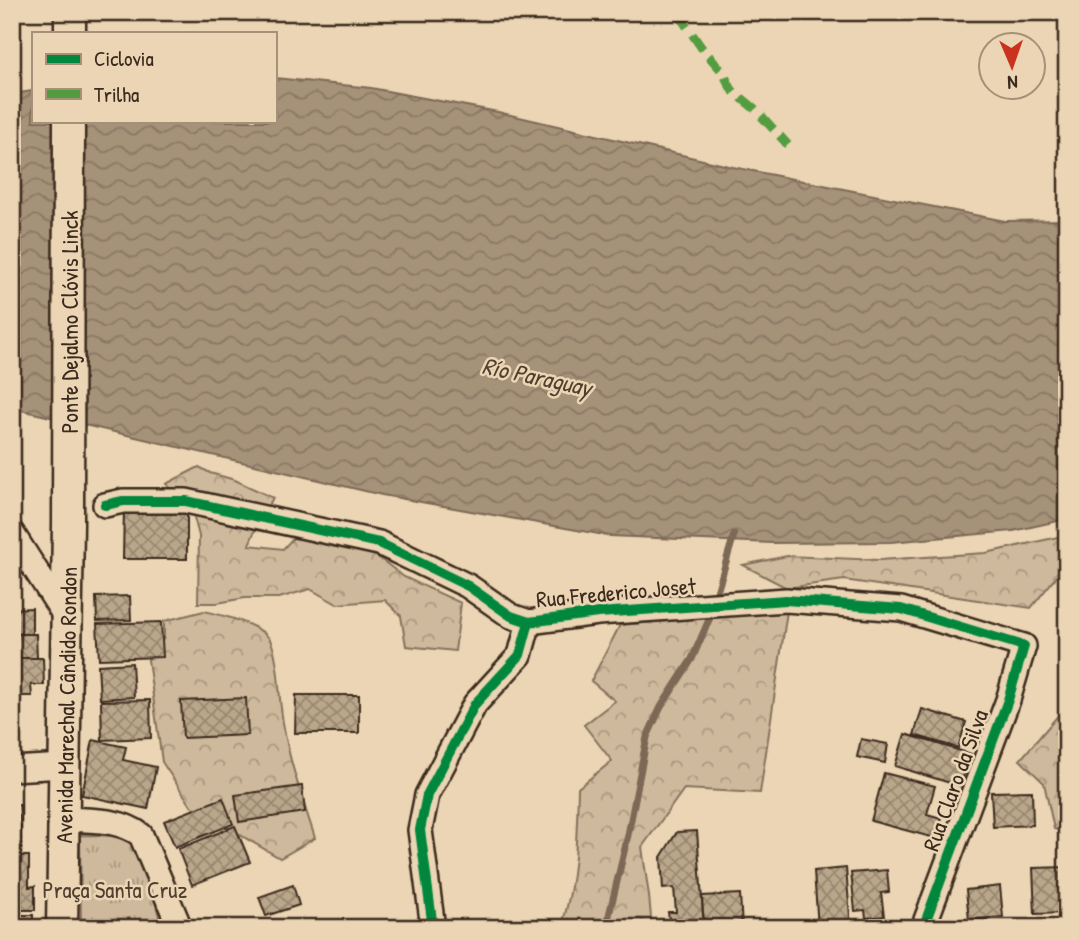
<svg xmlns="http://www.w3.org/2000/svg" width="1079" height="940" viewBox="0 0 1079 940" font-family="'Patrick Hand',sans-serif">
<defs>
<pattern id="forest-crowns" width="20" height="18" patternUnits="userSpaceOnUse" patternTransform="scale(1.75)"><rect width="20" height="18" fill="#cfb99c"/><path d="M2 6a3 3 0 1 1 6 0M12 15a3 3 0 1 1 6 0" fill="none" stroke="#a9977f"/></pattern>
<pattern id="park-tufts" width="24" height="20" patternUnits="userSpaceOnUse" patternTransform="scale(1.75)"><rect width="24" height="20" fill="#cfb99c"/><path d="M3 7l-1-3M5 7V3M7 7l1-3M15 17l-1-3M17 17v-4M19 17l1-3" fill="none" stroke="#a9977f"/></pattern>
<pattern id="water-waves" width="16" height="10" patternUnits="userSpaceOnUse" patternTransform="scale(1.75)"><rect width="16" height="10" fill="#a69279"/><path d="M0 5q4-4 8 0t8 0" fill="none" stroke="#887763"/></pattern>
<pattern id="building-cross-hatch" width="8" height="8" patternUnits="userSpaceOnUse" patternTransform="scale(1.75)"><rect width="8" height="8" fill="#baa68a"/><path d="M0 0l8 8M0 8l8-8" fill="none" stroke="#988770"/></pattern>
</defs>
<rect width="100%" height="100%" fill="#ebd5b4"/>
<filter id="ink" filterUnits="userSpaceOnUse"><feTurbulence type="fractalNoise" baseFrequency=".0143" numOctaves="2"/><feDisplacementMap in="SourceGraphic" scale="14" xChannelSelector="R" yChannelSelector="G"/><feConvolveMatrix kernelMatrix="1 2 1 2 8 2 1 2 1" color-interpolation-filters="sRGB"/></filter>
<g filter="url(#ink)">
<g fill="url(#forest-crowns)" stroke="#85725d" stroke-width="2">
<polygon points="199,467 210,473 235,480 273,498 259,520 249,545 283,549 293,538 332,542 374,554 404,577 461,603 455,651 406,646 401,616 385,600 337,604 310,589 279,598 245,598 217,603 198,603 199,536 191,506 166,484"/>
<polygon points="1067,535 1067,567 1064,567 1031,608 844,580 787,588 743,565 787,556 879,560 986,553"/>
<path d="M204,611C222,615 258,624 269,638C276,649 278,673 279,686C282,742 298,785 315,838L280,858L192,807L162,762L148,660L164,638V621Z"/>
<path d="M787,611L760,793L684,789L642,847L649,896L652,928H561C576,883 577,835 578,788L612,761L584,725L615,701L591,681L620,625Z"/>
<polygon points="1067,705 1067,831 1054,829 1044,783 1020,760"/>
</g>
<path fill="url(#park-tufts)" stroke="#85725d" stroke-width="2" d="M80,835C95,836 116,833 129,841C146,852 156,908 162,928H81Z"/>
<polygon fill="url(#water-waves)" stroke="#7b6855" stroke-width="2" points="275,78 371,88 498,112 733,167 1005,221 1067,220 1067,519 1013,531 891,542 772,543 610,536 382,495 12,408 12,94 33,91 33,121 275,121"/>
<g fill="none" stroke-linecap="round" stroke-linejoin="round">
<g stroke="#7b6855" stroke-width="7">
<polyline points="717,592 734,535"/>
<polyline points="606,928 628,835 647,737 661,707 692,659 711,615"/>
</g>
</g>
<g fill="url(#building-cross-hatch)" stroke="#3b2a1e" stroke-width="2">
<polygon points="124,507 187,508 187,559 123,559"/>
<polygon points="130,596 131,620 97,621 96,597"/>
<polygon points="32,608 32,634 12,634 12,609"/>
<polygon points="161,622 163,657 99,659 97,624"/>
<polygon points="12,634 36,634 37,658 12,658"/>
<polygon points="12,658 43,658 44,685 31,685 32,696 12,696"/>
<polygon points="132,663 134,697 100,699 98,665"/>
<polygon points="296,695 359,695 359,733 295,733"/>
<polygon points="246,698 248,735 183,738 181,701"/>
<polygon points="150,700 151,738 102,740 101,701"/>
<polygon points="922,709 966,722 958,748 914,735"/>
<polygon points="905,734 971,754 960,786 895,766"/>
<polygon points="861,739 888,744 885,763 857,757"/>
<polygon points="93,740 126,747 123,760 156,767 148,809 82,795"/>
<polygon points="884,773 935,786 927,814 941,818 935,838 871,821"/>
<polygon points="302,786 305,812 239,822 235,795"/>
<polygon points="1032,791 1033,825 993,827 991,792"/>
<polygon points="223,798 233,824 175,847 164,821"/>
<polygon points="12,805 20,805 21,848 12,848"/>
<polygon points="235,826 250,862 192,885 178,849"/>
<polygon points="697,831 704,928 670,928 668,912 676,912 674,888 663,889 661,857 677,832"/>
<polygon points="12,856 29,856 29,887 35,886 35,910 12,910"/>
<polygon points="1067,867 1067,913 1035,914 1033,868"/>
<polygon points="846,868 851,928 818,928 814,871"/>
<polygon points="887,870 889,892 881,893 884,916 866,918 865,910 855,911 851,873"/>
<polygon points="293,885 299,905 266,916 259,897"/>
<polygon points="1000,886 1003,917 969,920 966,890"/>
<polygon points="740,894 742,928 704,928 702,896"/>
<rect x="12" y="915" width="21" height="13"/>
</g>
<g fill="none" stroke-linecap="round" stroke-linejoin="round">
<g stroke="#3b2a1e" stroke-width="28">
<g id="minor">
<polyline points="105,505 123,501 186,501 379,543 468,586 511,616 529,622 598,613 786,600 901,609 1024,646 1008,700 923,928"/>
<polyline points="12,533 67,619"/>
<polyline points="12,769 64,766"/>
<path d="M64,819C91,821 118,818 141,835L180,928"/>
<polyline points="433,928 420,830 427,795 475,704 520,655 529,622"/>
</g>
</g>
<g stroke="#3b2a1e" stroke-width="35">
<g id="major">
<polyline points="70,33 70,12"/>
<polyline points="62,928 68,524 69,121"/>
</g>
</g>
<use href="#minor" stroke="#ebd5b4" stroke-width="23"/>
<use href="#major" stroke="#ebd5b4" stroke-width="30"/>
<polyline stroke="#529c3f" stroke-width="9" stroke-dasharray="18 9" stroke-linecap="butt" points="677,12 701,47 722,71 732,90 755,109 788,145"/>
<g stroke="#ebd5b4" stroke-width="15">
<g id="cycleway">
<polyline points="105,505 123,501 186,501 379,543 468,586 511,616 529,622 598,613 786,600 901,609 1024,646 1008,700 923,928"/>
<polyline points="433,928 420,830 427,795 475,704 520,655 529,622"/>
</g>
</g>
<use href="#cycleway" stroke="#00873e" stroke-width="10"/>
</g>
</g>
<g text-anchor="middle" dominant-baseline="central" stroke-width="5" stroke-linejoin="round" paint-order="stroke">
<g font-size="23" fill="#3b2a1e" stroke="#ebd5b4">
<text transform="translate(69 322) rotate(-90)">Ponte Dejalmo Clóvis Linck</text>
<text transform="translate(616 592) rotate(-5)">Rua Frederico Joset</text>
<text transform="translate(66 705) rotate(-89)">Avenida Marechal Cândido Rondon</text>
<text transform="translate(955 780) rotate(-70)">Rua Claro da Silva</text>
</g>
<g font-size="23" fill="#513f31" stroke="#ebd5b4">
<text x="115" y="889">Praça Santa Cruz</text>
</g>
<g font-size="24" font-style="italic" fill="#503f30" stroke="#ebd5b4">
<text transform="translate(537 376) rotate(12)">Río Paraguay</text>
</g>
</g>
<rect width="1079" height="940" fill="none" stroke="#ebd5b4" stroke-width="42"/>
<rect x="21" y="21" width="1037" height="898" fill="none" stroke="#3b2a1e" stroke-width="2.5" filter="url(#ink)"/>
<rect x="32" y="32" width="245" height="91" fill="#ebd5b4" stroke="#a59178" stroke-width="2"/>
<rect x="46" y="54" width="35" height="10" fill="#00873e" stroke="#a59178" stroke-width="2"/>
<text x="94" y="66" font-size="21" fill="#3b2a1e">Ciclovia</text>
<rect x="46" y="89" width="35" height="10" fill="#529c3f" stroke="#a59178" stroke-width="2"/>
<text x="94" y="102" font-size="21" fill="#3b2a1e">Trilha</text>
<g transform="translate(1012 66) rotate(178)"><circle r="33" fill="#ebd5b4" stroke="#a59178" stroke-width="2"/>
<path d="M0-5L12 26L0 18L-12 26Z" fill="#c8321e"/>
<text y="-10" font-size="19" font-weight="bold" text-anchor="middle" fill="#3b2a1e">N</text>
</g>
</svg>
